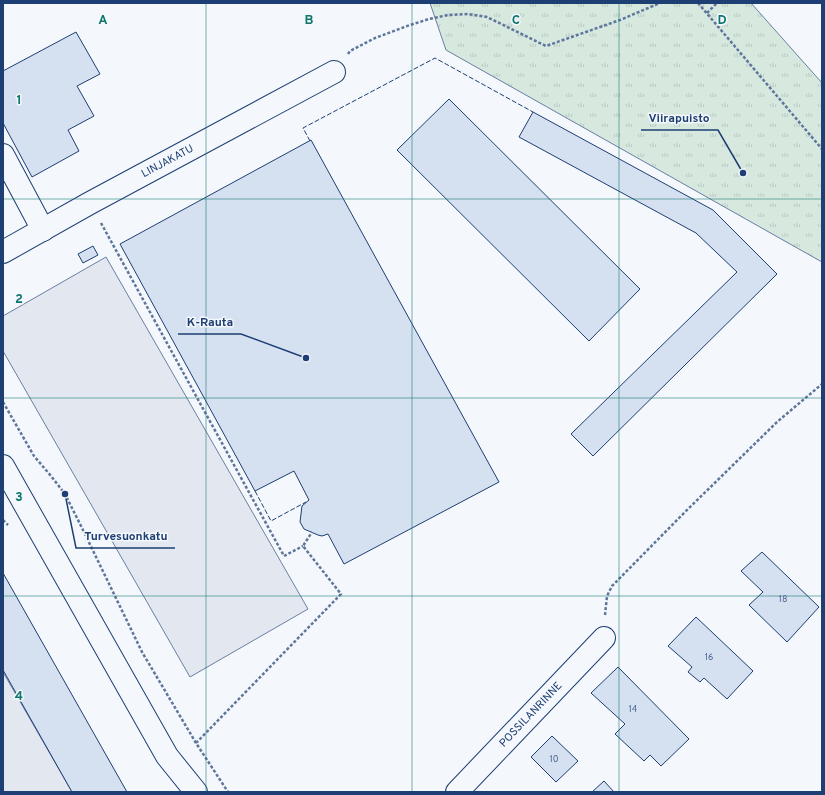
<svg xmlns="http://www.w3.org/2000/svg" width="825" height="795" viewBox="0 0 825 795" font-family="Overpass,sans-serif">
<defs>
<pattern id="park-tufts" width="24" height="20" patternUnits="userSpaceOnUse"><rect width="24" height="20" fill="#d7e8df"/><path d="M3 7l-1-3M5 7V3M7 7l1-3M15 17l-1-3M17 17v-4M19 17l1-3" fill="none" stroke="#b8c8c3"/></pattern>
</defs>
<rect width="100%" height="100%" fill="#f4f7fb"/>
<polygon fill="url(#park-tufts)" stroke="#687fa3" points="430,3 751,3 822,83 822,262 446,50"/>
<g fill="#e3e8f0" stroke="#687fa3">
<polygon points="106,257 308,609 190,677 3,351 3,316"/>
<polygon points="3,672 72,792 3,792"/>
</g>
<g fill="#d5e0f0" stroke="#1d3f73">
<polygon points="76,32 100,74 77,86 94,116 68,130 79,151 32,177 3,123 3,71"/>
<polygon points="449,99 640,289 589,341 397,150"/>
<polygon points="533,112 713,210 777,274 593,456 571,434 737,272 696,233 519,137"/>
<polygon points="311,140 499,482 344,564 328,534 322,536 318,535 304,529 300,522 302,506 309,500 294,471 255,491 120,244"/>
<polygon points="93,246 98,255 83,263 78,254"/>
<polygon points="762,552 819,607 787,642 749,605 763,592 741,571"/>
<polygon points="3,573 127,792 72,792 3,670"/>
<polygon points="696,617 753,671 727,699 704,678 700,682 688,672 692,667 668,646"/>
<polygon points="618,667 689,739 661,766 650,755 644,761 615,734 625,724 591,693"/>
<polygon points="552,736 578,761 556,782 531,757"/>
<polygon points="604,781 614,792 592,792"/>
</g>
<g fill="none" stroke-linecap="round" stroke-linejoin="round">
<g stroke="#1d3f73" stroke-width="24">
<g id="minor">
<polyline points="3,155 43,230"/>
<path id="s1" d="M3,252L90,203L334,72"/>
<path id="s2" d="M457,792L604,638"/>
</g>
</g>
<g stroke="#1d3f73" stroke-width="24">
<polyline id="major" points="3,466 167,756 196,792"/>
</g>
<g stroke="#5e769c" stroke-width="2.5" stroke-dasharray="3 2" stroke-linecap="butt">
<polyline points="698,3 822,149"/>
<polyline points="707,13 717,3"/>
<polyline points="348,54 350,51 375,38 410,25 429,19 448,15 468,14 487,17 546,46 620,20 660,3"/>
<polyline points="101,223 284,556 303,546"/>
<polyline points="3,402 34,456 51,476 65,494 83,530 142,652 196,743 228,792"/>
<polyline points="3,520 8,525"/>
<polyline points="605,615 607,596 612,586 685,512 777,422 822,384"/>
<polyline points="196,743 341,594 303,546 312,532"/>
</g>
<use href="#minor" stroke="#f4f7fb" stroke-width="22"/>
<use href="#major" stroke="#f4f7fb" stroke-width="22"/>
<g stroke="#1d3f73" stroke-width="1" stroke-dasharray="5 2" stroke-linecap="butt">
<polyline points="310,141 303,128 435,58 533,112"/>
<polyline points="255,491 271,521 306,502"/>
</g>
</g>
<path fill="none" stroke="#0f766e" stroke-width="1" stroke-opacity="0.55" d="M206,3V792M412,3V792M619,3V792M3,199H822M3,398H822M3,596H822"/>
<g text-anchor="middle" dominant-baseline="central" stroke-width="3" stroke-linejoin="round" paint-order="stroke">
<g font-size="9" fill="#4b6792">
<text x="783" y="599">18</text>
<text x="709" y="657">16</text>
<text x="633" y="709">14</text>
<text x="554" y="759">10</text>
</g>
<g font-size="11" fill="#1d3f73" stroke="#f4f7fb">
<text stroke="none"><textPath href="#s1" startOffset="188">LINJAKATU</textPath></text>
<text stroke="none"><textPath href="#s2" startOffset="107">POSSILANRINNE</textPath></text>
</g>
</g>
<g font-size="13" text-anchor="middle" font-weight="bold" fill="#0f766e" stroke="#f4f7fb" stroke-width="3" stroke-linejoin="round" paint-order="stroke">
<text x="103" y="24">A</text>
<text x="309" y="24">B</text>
<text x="516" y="24">C</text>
<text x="722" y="24">D</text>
<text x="19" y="104">1</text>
<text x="19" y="303">2</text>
<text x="19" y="501">3</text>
<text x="19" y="700">4</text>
</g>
<path fill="none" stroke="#1d3f73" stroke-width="1.5" d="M743 173L718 130H641M306 358L241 334H178M65 494L76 548H175"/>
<g fill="#1d3f73" stroke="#f4f7fb" stroke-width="1.5">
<circle cx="743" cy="173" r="4"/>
<circle cx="306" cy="358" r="4"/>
<circle cx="65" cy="494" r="4"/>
</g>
<g font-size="12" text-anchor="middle" font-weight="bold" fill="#1d3f73" stroke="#f4f7fb" stroke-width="3" stroke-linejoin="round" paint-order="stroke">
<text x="679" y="122">Viirapuisto</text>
<text x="210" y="326">K-Rauta</text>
<text x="126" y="540">Turvesuonkatu</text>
</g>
<rect width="825" height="795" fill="none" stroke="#1d3f73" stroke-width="8"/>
</svg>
